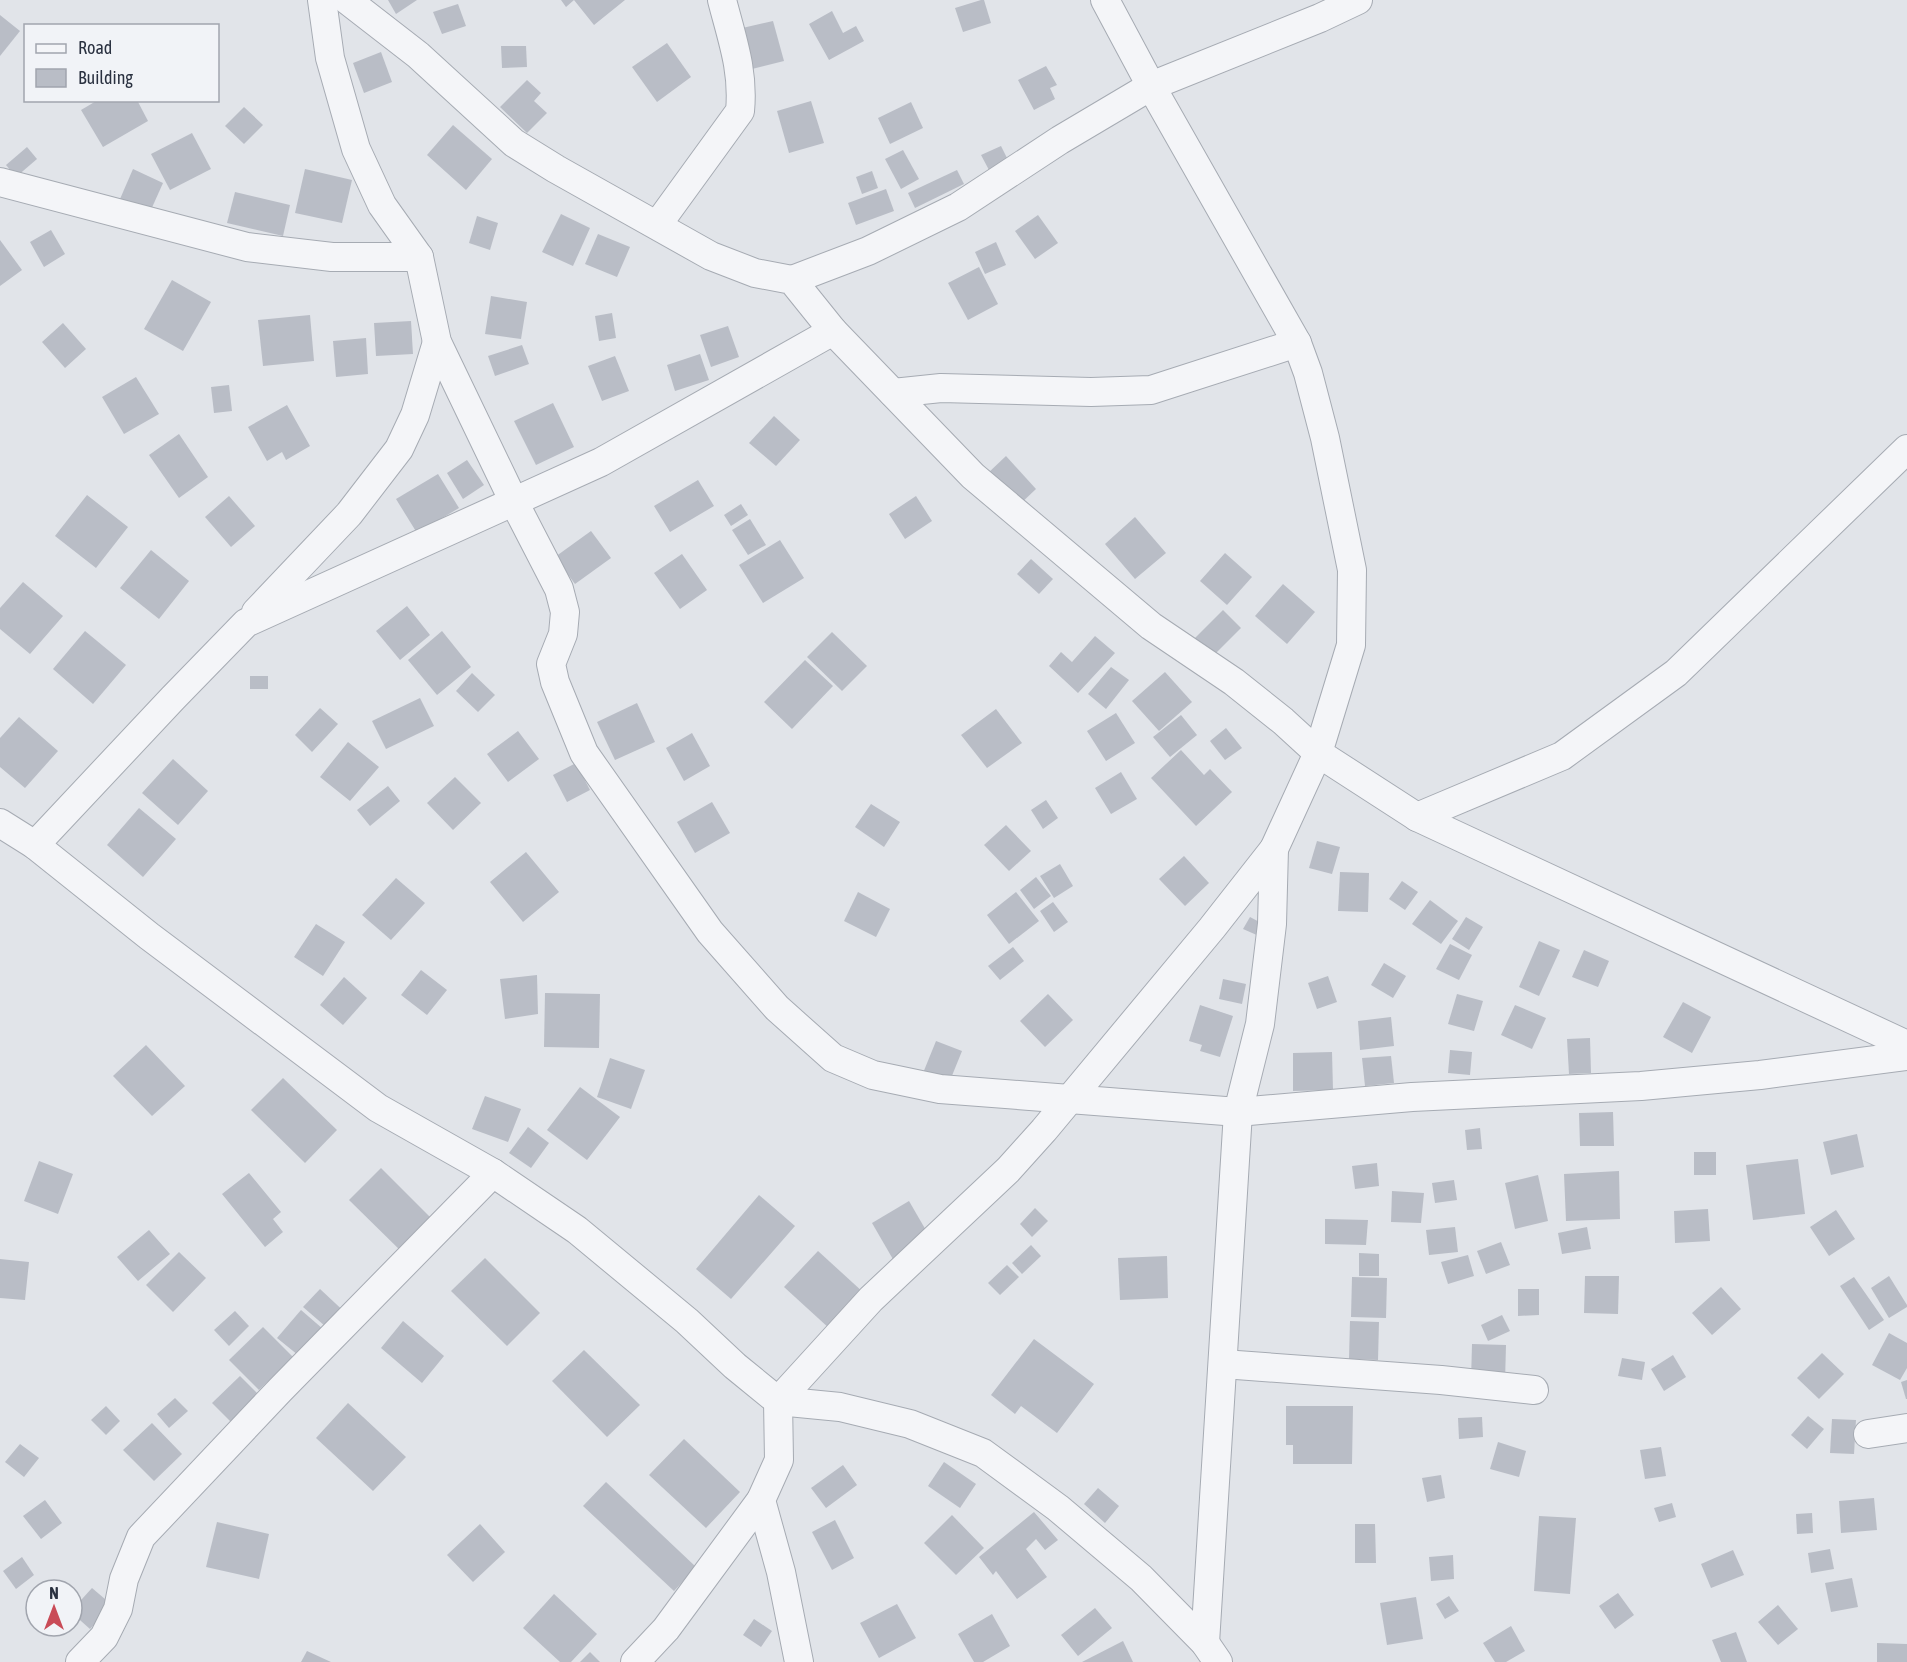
<svg xmlns="http://www.w3.org/2000/svg" width="1907" height="1662" viewBox="0 0 1907 1662" font-family="'Asap Condensed',sans-serif">
<rect width="100%" height="100%" fill="#e1e4e9"/>
<g fill="#b9bdc6">
<polygon points="388,0 417,0 396,14"/>
<polygon points="561,0 625,0 594,25 574,0 566,7"/>
<polygon points="981,0 984,0 991,23 963,32 955,8"/>
<polygon points="458,4 466,26 442,34 433,12"/>
<polygon points="832,11 843,33 856,26 864,41 829,60 809,24"/>
<polygon points="0,15 20,31 0,56"/>
<polygon points="773,21 784,61 748,70 738,29"/>
<polygon points="667,43 691,77 657,102 632,67"/>
<polygon points="501,46 526,46 527,67 502,68"/>
<polygon points="381,52 392,82 364,93 353,63"/>
<polygon points="1046,66 1057,85 1050,88 1055,99 1034,110 1018,80"/>
<polygon points="527,80 541,93 534,101 547,113 527,133 500,107"/>
<polygon points="98,100 137,100 148,121 103,147 81,110"/>
<polygon points="811,101 824,143 789,153 777,111"/>
<polygon points="911,102 923,128 890,144 878,118"/>
<polygon points="244,107 263,125 244,144 225,126"/>
<polygon points="453,125 492,159 466,190 427,155"/>
<polygon points="192,133 211,169 170,190 151,154"/>
<polygon points="1001,146 1008,160 989,170 981,155"/>
<polygon points="27,147 37,159 16,177 6,165"/>
<polygon points="903,150 919,179 901,189 885,159"/>
<polygon points="133,169 163,183 150,212 120,199"/>
<polygon points="305,169 352,180 342,223 295,213"/>
<polygon points="957,170 964,184 915,208 908,193"/>
<polygon points="872,171 878,188 862,194 856,177"/>
<polygon points="886,189 894,211 856,225 848,203"/>
<polygon points="235,192 290,205 283,236 227,223"/>
<polygon points="561,214 590,228 573,266 542,252"/>
<polygon points="1038,215 1058,243 1035,259 1015,231"/>
<polygon points="477,216 498,223 490,250 469,243"/>
<polygon points="51,230 65,254 44,267 30,242"/>
<polygon points="598,234 630,247 617,277 585,264"/>
<polygon points="0,240 22,270 0,286"/>
<polygon points="996,242 1006,265 985,274 975,252"/>
<polygon points="979,267 998,304 968,320 948,283"/>
<polygon points="172,280 211,302 183,351 144,329"/>
<polygon points="491,296 527,302 521,339 485,334"/>
<polygon points="612,313 616,338 599,341 595,316"/>
<polygon points="310,315 314,361 263,366 258,320"/>
<polygon points="411,321 413,354 376,356 374,323"/>
<polygon points="63,323 86,349 65,368 42,342"/>
<polygon points="728,326 739,357 711,367 700,335"/>
<polygon points="366,338 368,374 336,377 333,341"/>
<polygon points="522,345 529,364 495,376 488,356"/>
<polygon points="700,354 709,380 675,391 667,365"/>
<polygon points="615,356 629,391 602,401 588,366"/>
<polygon points="136,377 159,414 124,434 102,397"/>
<polygon points="229,385 232,411 214,413 211,387"/>
<polygon points="553,403 574,447 536,465 514,421"/>
<polygon points="287,405 310,446 286,460 282,452 267,461 248,427"/>
<polygon points="774,416 800,440 776,466 749,443"/>
<polygon points="179,434 208,477 179,498 149,455"/>
<polygon points="1006,456 1036,489 1017,507 987,474"/>
<polygon points="467,460 484,485 463,499 447,473"/>
<polygon points="438,474 459,508 417,533 396,499"/>
<polygon points="698,480 714,506 670,532 654,506"/>
<polygon points="87,495 128,527 96,568 55,536"/>
<polygon points="229,496 255,526 231,547 205,517"/>
<polygon points="916,496 932,521 905,539 889,514"/>
<polygon points="741,504 748,515 731,526 724,515"/>
<polygon points="1135,517 1166,553 1135,579 1105,544"/>
<polygon points="750,519 766,545 748,555 732,530"/>
<polygon points="591,531 611,558 575,584 555,557"/>
<polygon points="780,540 804,578 763,603 739,565"/>
<polygon points="151,550 189,581 159,619 120,588"/>
<polygon points="1225,553 1252,577 1227,605 1200,581"/>
<polygon points="682,554 707,590 680,609 654,573"/>
<polygon points="1031,559 1053,579 1039,594 1017,574"/>
<polygon points="23,582 63,616 30,654 0,629 0,608"/>
<polygon points="1283,584 1315,612 1287,644 1255,616"/>
<polygon points="407,606 430,635 400,660 376,631"/>
<polygon points="1223,610 1241,628 1209,660 1191,642"/>
<polygon points="85,631 126,665 93,704 53,669"/>
<polygon points="442,631 471,667 437,695 408,660"/>
<polygon points="832,632 867,666 842,691 807,657"/>
<polygon points="1095,636 1115,653 1078,693 1049,666 1061,652 1072,662"/>
<polygon points="805,660 833,686 792,729 764,702"/>
<polygon points="1111,667 1129,680 1106,709 1088,694"/>
<polygon points="1165,672 1192,702 1159,731 1132,701"/>
<polygon points="472,673 495,695 478,712 456,691"/>
<rect x="250" y="676" width="18" height="13"/>
<polygon points="420,698 434,726 386,749 372,721"/>
<polygon points="637,703 655,742 615,760 597,722"/>
<polygon points="320,708 338,724 312,752 295,735"/>
<polygon points="996,709 1022,743 987,768 961,735"/>
<polygon points="1116,713 1135,743 1106,761 1087,731"/>
<polygon points="1181,715 1197,735 1170,757 1153,737"/>
<polygon points="19,717 58,751 25,788 0,767 0,738"/>
<polygon points="1226,728 1242,748 1225,760 1210,741"/>
<polygon points="518,731 539,759 508,782 487,754"/>
<polygon points="692,733 710,766 684,781 666,748"/>
<polygon points="348,742 379,767 350,801 320,777"/>
<polygon points="1181,750 1204,775 1210,769 1232,792 1196,826 1151,778"/>
<polygon points="173,759 208,791 178,825 142,793"/>
<polygon points="576,763 590,790 567,802 553,775"/>
<polygon points="1121,772 1137,799 1111,814 1095,788"/>
<polygon points="455,777 481,803 453,830 427,803"/>
<polygon points="388,786 400,801 370,826 357,810"/>
<polygon points="1046,800 1058,818 1043,829 1031,810"/>
<polygon points="712,802 730,833 695,853 677,822"/>
<polygon points="871,804 900,822 884,847 855,827"/>
<polygon points="139,808 176,839 143,877 107,845"/>
<polygon points="1006,825 1031,851 1009,871 984,845"/>
<polygon points="1317,841 1340,847 1332,874 1309,868"/>
<polygon points="526,852 559,892 523,922 490,882"/>
<polygon points="1184,856 1209,883 1185,906 1159,879"/>
<polygon points="1060,864 1073,886 1054,898 1040,876"/>
<polygon points="1340,872 1369,873 1368,912 1338,911"/>
<polygon points="1036,877 1051,896 1034,909 1020,890"/>
<polygon points="396,878 425,903 391,940 362,915"/>
<polygon points="1402,881 1418,892 1405,910 1389,899"/>
<polygon points="858,892 890,909 876,937 844,921"/>
<polygon points="1016,892 1039,921 1009,944 987,915"/>
<polygon points="1430,900 1458,921 1441,944 1412,924"/>
<polygon points="1053,902 1068,922 1054,932 1040,911"/>
<polygon points="1250,917 1265,925 1259,936 1243,929"/>
<polygon points="1466,917 1483,927 1469,950 1452,939"/>
<polygon points="316,924 345,942 323,976 294,957"/>
<polygon points="1539,941 1560,950 1539,996 1519,987"/>
<polygon points="1450,944 1472,955 1459,980 1436,969"/>
<polygon points="1013,947 1024,961 1000,980 988,966"/>
<polygon points="1584,950 1609,961 1598,987 1572,977"/>
<polygon points="1384,963 1406,976 1393,998 1371,985"/>
<polygon points="421,970 447,990 427,1015 401,995"/>
<polygon points="537,975 538,1014 505,1019 500,979"/>
<polygon points="1328,976 1337,1002 1317,1009 1308,983"/>
<polygon points="344,977 367,998 343,1025 320,1005"/>
<polygon points="1223,979 1246,984 1242,1004 1219,999"/>
<polygon points="545,993 600,994 599,1048 544,1047"/>
<polygon points="1048,994 1073,1020 1045,1047 1020,1021"/>
<polygon points="1457,994 1483,1001 1474,1031 1448,1024"/>
<polygon points="1683,1002 1711,1017 1692,1053 1663,1037"/>
<polygon points="1200,1005 1233,1016 1220,1057 1200,1051 1202,1045 1189,1041"/>
<polygon points="1515,1005 1546,1018 1532,1049 1501,1035"/>
<polygon points="1391,1017 1394,1046 1360,1050 1358,1021"/>
<polygon points="1590,1038 1591,1073 1569,1074 1567,1039"/>
<polygon points="936,1041 962,1051 949,1083 923,1073"/>
<polygon points="146,1045 185,1086 152,1116 113,1076"/>
<polygon points="1450,1050 1472,1052 1470,1075 1448,1073"/>
<polygon points="1332,1052 1333,1090 1293,1091 1293,1053"/>
<polygon points="1391,1056 1394,1083 1365,1086 1362,1058"/>
<polygon points="610,1058 645,1070 631,1109 597,1097"/>
<polygon points="283,1078 337,1130 305,1163 251,1110"/>
<polygon points="580,1087 620,1117 587,1160 547,1130"/>
<polygon points="485,1096 521,1109 508,1142 472,1129"/>
<polygon points="1613,1112 1614,1146 1580,1146 1579,1113"/>
<polygon points="528,1127 549,1143 531,1168 509,1153"/>
<polygon points="1480,1128 1482,1149 1467,1150 1465,1130"/>
<polygon points="1857,1134 1864,1167 1831,1175 1823,1142"/>
<rect x="1694" y="1152" width="22" height="23"/>
<polygon points="1798,1159 1805,1214 1753,1220 1746,1165"/>
<polygon points="39,1161 73,1174 58,1214 24,1201"/>
<polygon points="1377,1163 1379,1186 1355,1189 1352,1166"/>
<polygon points="381,1168 438,1225 406,1256 349,1200"/>
<polygon points="1619,1171 1620,1219 1566,1221 1564,1174"/>
<polygon points="249,1173 281,1212 273,1219 283,1232 265,1247 222,1194"/>
<polygon points="1538,1175 1548,1221 1515,1229 1505,1183"/>
<polygon points="1454,1180 1457,1200 1435,1203 1432,1183"/>
<polygon points="1392,1191 1424,1193 1421,1223 1391,1222"/>
<polygon points="759,1195 795,1226 731,1299 696,1269"/>
<polygon points="909,1201 931,1239 894,1261 872,1223"/>
<polygon points="1035,1208 1048,1221 1032,1237 1020,1224"/>
<polygon points="1708,1209 1710,1241 1675,1243 1674,1211"/>
<polygon points="1836,1210 1855,1239 1829,1256 1810,1227"/>
<polygon points="1325,1219 1368,1220 1366,1245 1325,1244"/>
<polygon points="1455,1227 1458,1252 1429,1255 1426,1230"/>
<polygon points="1587,1227 1591,1249 1562,1254 1558,1233"/>
<polygon points="149,1230 170,1254 138,1281 117,1257"/>
<polygon points="1501,1242 1510,1265 1486,1274 1477,1251"/>
<polygon points="1031,1245 1041,1256 1022,1274 1012,1263"/>
<polygon points="818,1251 864,1293 830,1329 784,1287"/>
<polygon points="179,1252 206,1278 173,1312 146,1285"/>
<polygon points="1359,1253 1379,1254 1379,1276 1359,1276"/>
<polygon points="1468,1255 1474,1276 1448,1284 1441,1262"/>
<polygon points="1167,1256 1168,1298 1120,1300 1118,1258"/>
<polygon points="485,1258 540,1313 507,1346 451,1291"/>
<polygon points="0,1259 29,1262 25,1300 0,1298"/>
<polygon points="1007,1265 1019,1277 1000,1295 988,1283"/>
<polygon points="1585,1276 1619,1276 1618,1314 1584,1313"/>
<polygon points="1889,1276 1907,1305 1907,1307 1889,1318 1871,1288"/>
<polygon points="1352,1277 1387,1278 1386,1318 1351,1317"/>
<polygon points="1854,1277 1884,1320 1869,1330 1840,1286"/>
<polygon points="1721,1287 1741,1309 1712,1335 1692,1313"/>
<polygon points="320,1289 350,1317 325,1326 303,1307"/>
<polygon points="1518,1289 1539,1289 1539,1315 1518,1316"/>
<polygon points="301,1310 323,1329 298,1355 277,1338"/>
<polygon points="235,1311 249,1326 229,1346 214,1330"/>
<polygon points="1502,1315 1510,1331 1488,1341 1481,1325"/>
<polygon points="403,1321 444,1356 422,1383 381,1348"/>
<polygon points="1350,1321 1379,1322 1378,1360 1349,1359"/>
<polygon points="263,1327 293,1357 259,1390 229,1360"/>
<polygon points="1889,1333 1907,1343 1907,1368 1900,1380 1872,1365"/>
<polygon points="1034,1339 1094,1384 1057,1433 1021,1406 1015,1414 991,1395"/>
<polygon points="1472,1344 1506,1345 1505,1382 1471,1381"/>
<polygon points="584,1350 640,1405 607,1437 552,1381"/>
<polygon points="1822,1353 1844,1374 1819,1399 1797,1378"/>
<polygon points="1673,1355 1686,1377 1664,1391 1651,1369"/>
<polygon points="1622,1358 1645,1362 1642,1380 1618,1376"/>
<polygon points="240,1376 262,1398 234,1425 212,1403"/>
<polygon points="1907,1380 1907,1399 1906,1399 1901,1382"/>
<polygon points="175,1398 188,1411 169,1428 157,1414"/>
<polygon points="348,1403 406,1457 373,1491 316,1438"/>
<polygon points="106,1406 120,1421 106,1435 91,1420"/>
<polygon points="1286,1406 1353,1406 1352,1464 1293,1464 1293,1445 1286,1445"/>
<polygon points="1808,1416 1824,1429 1807,1449 1791,1435"/>
<polygon points="1482,1417 1483,1437 1459,1439 1458,1418"/>
<polygon points="1832,1419 1856,1420 1854,1454 1830,1453"/>
<polygon points="152,1423 182,1454 154,1481 123,1450"/>
<polygon points="684,1439 740,1492 706,1528 649,1475"/>
<polygon points="1498,1442 1526,1451 1519,1477 1490,1469"/>
<polygon points="20,1444 39,1458 24,1477 5,1462"/>
<polygon points="1661,1447 1666,1476 1645,1479 1640,1450"/>
<polygon points="944,1462 976,1484 960,1508 928,1486"/>
<polygon points="843,1465 857,1485 826,1508 811,1488"/>
<polygon points="1441,1475 1445,1498 1427,1502 1422,1478"/>
<polygon points="606,1482 696,1567 674,1591 583,1506"/>
<polygon points="1098,1488 1119,1506 1105,1523 1084,1504"/>
<polygon points="1874,1498 1877,1530 1841,1533 1839,1501"/>
<polygon points="45,1500 62,1523 41,1539 23,1516"/>
<polygon points="1672,1503 1676,1517 1659,1522 1654,1508"/>
<polygon points="1034,1512 1058,1540 1045,1550 1036,1539 1026,1549 1047,1577 1017,1599 996,1571 993,1575 979,1557"/>
<polygon points="1812,1513 1813,1533 1797,1534 1796,1514"/>
<polygon points="952,1515 984,1548 956,1575 924,1543"/>
<polygon points="1539,1516 1576,1518 1570,1594 1534,1591"/>
<polygon points="835,1520 854,1558 832,1570 812,1532"/>
<polygon points="217,1522 269,1534 259,1579 206,1567"/>
<polygon points="480,1524 505,1552 473,1582 447,1555"/>
<polygon points="1355,1524 1375,1524 1376,1563 1355,1563"/>
<polygon points="1830,1549 1834,1569 1811,1573 1808,1553"/>
<polygon points="1733,1550 1744,1575 1711,1588 1701,1564"/>
<polygon points="1453,1555 1454,1579 1431,1581 1429,1557"/>
<polygon points="22,1557 34,1575 16,1589 3,1571"/>
<polygon points="1852,1578 1858,1607 1831,1612 1825,1583"/>
<polygon points="92,1588 112,1605 90,1629 72,1613 72,1610"/>
<polygon points="1618,1593 1634,1615 1615,1629 1599,1606"/>
<polygon points="554,1594 597,1634 571,1662 560,1662 523,1628"/>
<polygon points="1449,1596 1459,1611 1445,1619 1436,1604"/>
<polygon points="1416,1597 1423,1639 1387,1645 1380,1603"/>
<polygon points="897,1604 916,1638 879,1658 860,1623"/>
<polygon points="1778,1605 1798,1629 1778,1645 1758,1622"/>
<polygon points="1095,1608 1112,1628 1078,1656 1061,1635"/>
<polygon points="992,1614 1010,1646 983,1662 974,1662 958,1634"/>
<polygon points="754,1619 772,1631 761,1647 743,1635"/>
<polygon points="1511,1626 1525,1651 1506,1662 1495,1662 1483,1643"/>
<polygon points="1736,1632 1747,1662 1721,1662 1712,1640"/>
<polygon points="1123,1641 1133,1662 1082,1662"/>
<polygon points="1877,1643 1907,1644 1907,1662 1877,1662"/>
<polygon points="307,1651 331,1662 301,1662"/>
<polygon points="590,1652 600,1662 580,1662"/>
</g>
<g fill="none" stroke-linecap="round" stroke-linejoin="round">
<g stroke="#a6abb3" stroke-width="30">
<g id="minor">
<polyline points="322,0 330,58 356,149 382,205 419,257 437,342 513,500 559,589 565,612 563,634 551,664 555,682 584,753 710,932 777,1008 833,1058 873,1075 940,1089 1238,1112 1412,1097 1641,1086 1760,1075 1907,1056"/>
<polyline points="347,0 418,55 514,143 556,169 711,256 755,273 792,280 833,331 973,476 1151,626 1234,682 1283,721 1318,753 1274,849 1212,928 1044,1130 1008,1170 871,1299 778,1401 779,1460 761,1500 666,1629 635,1662"/>
<polyline points="1105,0 1151,86 1297,343 1308,373 1325,438 1352,570 1351,645 1318,753 1417,817 1907,1045"/>
<polyline points="0,182 247,247 332,257 419,257"/>
<path d="M658,224L740,111C744,71 732,39 722,0"/>
<polyline points="792,280 868,251 958,207 1060,140 1151,86 1320,18 1358,0"/>
<polyline points="893,393 941,388 1091,392 1151,390 1297,343"/>
<polyline points="256,612 349,514 399,449 415,415 437,342"/>
<polyline points="1417,817 1562,756 1676,673 1907,449"/>
<polyline points="0,823 35,845 149,936 378,1108 493,1173 577,1230 687,1321 735,1366 778,1401 840,1407 910,1424 983,1453 1058,1508 1141,1578 1205,1643 1218,1662"/>
<polyline points="35,845 173,698 246,623 601,462 833,331"/>
<polyline points="1223,1364 1441,1380 1534,1390"/>
<polyline points="1868,1434 1907,1428"/>
<polyline points="761,1500 781,1572 799,1662"/>
<polyline points="1205,1643 1238,1112 1260,1024 1272,924 1274,849"/>
<polyline points="80,1662 104,1637 118,1609 124,1579 141,1537 280,1390 493,1173"/>
</g>
</g>
<use href="#minor" stroke="#f4f5f8" stroke-width="28"/>
</g>
<rect x="24" y="24" width="195" height="78" fill="#f1f3f7" stroke="#a1a5ae" stroke-width="1.5"/>
<rect x="36" y="44" width="30" height="9" fill="#f4f5f8" stroke="#a1a5ae" stroke-width="1.5"/>
<text x="78" y="54" font-size="18" fill="#2a3140">Road</text>
<rect x="36" y="69" width="30" height="18" fill="#b9bdc6" stroke="#a1a5ae" stroke-width="1.5"/>
<text x="78" y="84" font-size="18" fill="#2a3140">Building</text>
<g transform="translate(54 1608)"><circle r="28" fill="#f1f3f7" stroke="#a1a5ae" stroke-width="1.5"/>
<path d="M0-4.5L10 22L0 15L-10 22Z" fill="#c94b57"/>
<text y="-9" font-size="16" font-weight="bold" text-anchor="middle" fill="#2a3140">N</text>
</g>
</svg>
